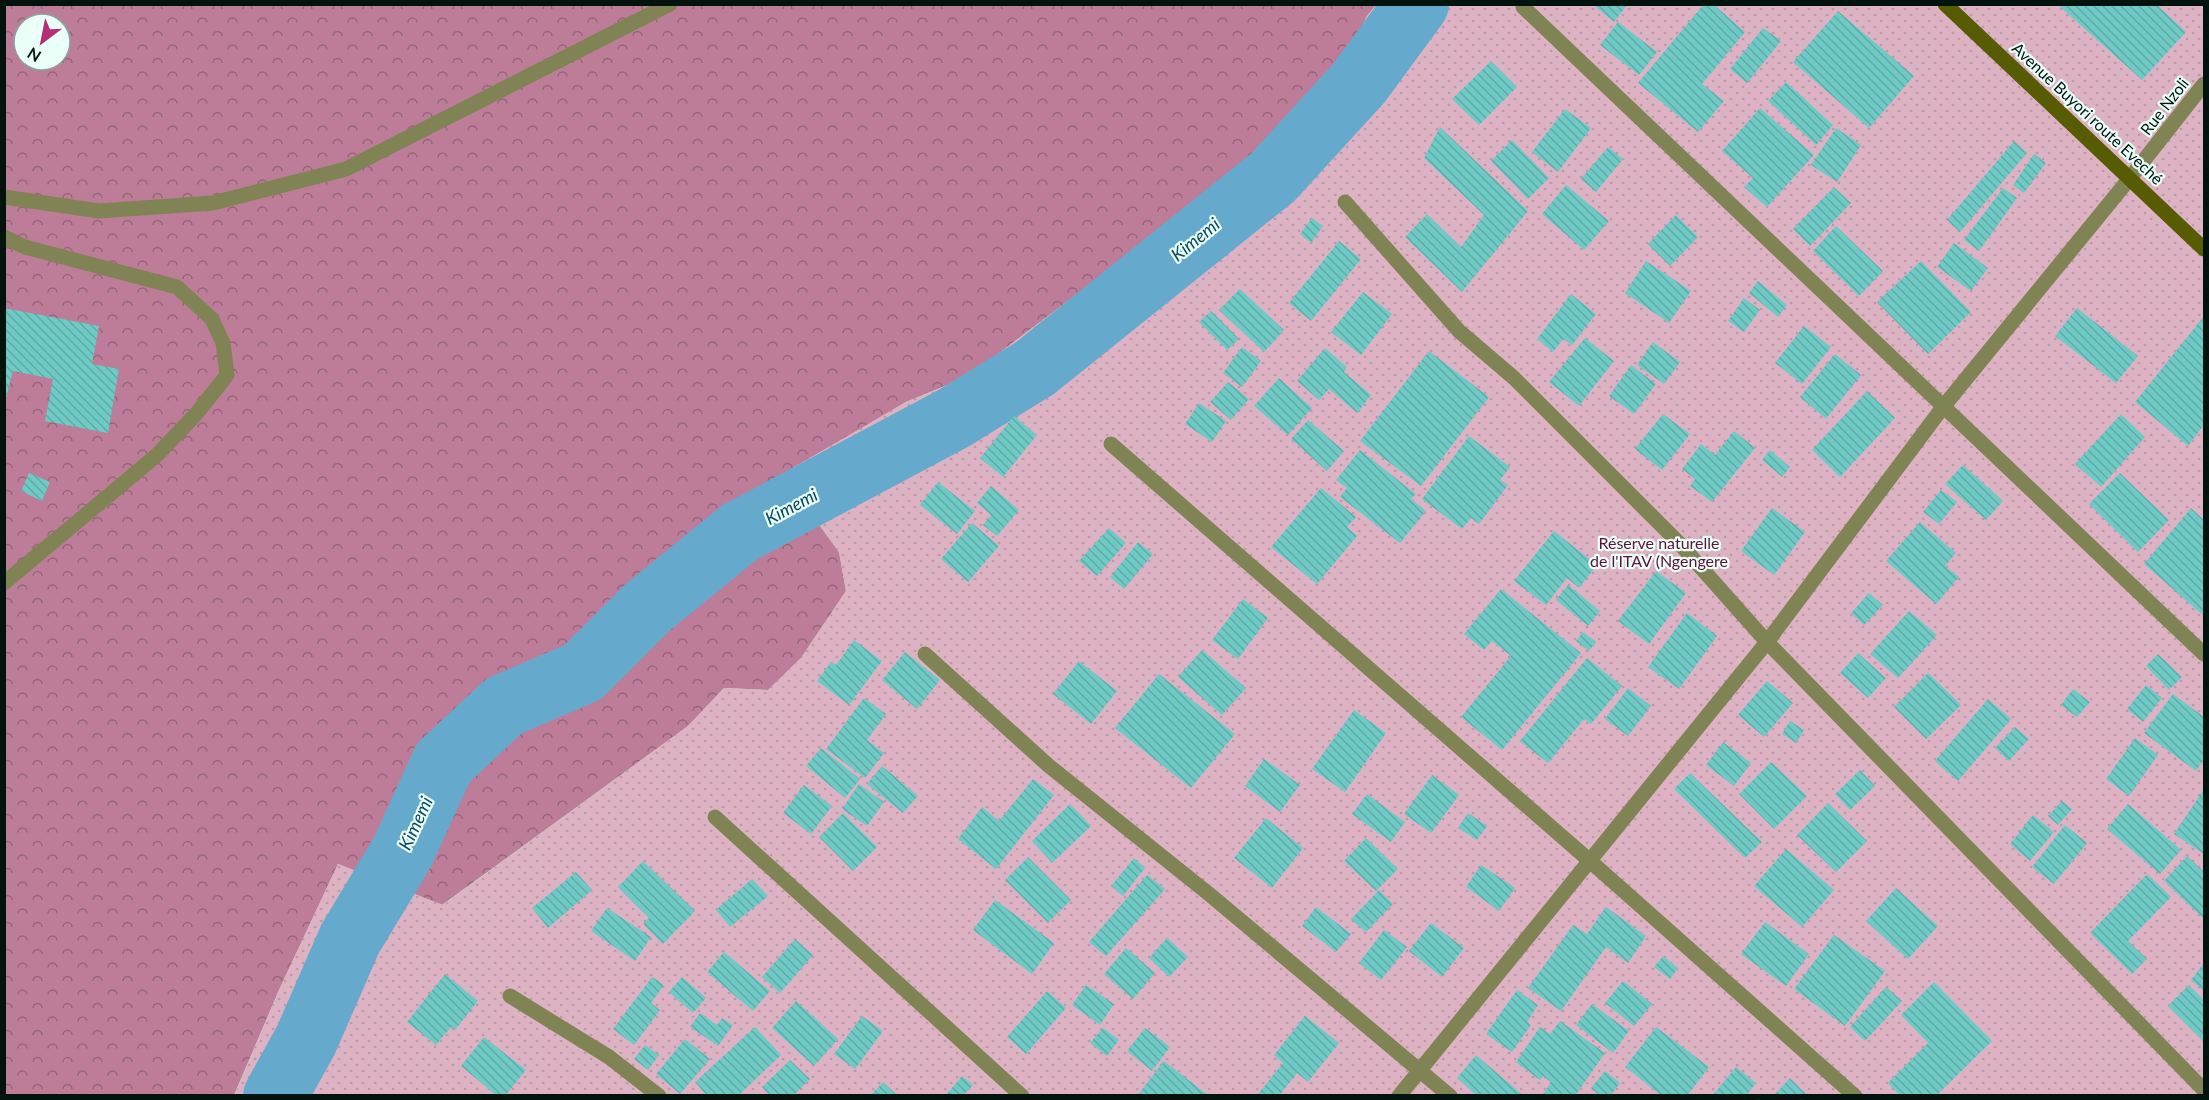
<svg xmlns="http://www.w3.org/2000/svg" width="2209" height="1100" viewBox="0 0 2209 1100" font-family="Lato,sans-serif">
<defs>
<pattern id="forest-crowns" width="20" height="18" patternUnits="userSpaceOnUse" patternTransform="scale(1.5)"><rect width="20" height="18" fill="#bd7d98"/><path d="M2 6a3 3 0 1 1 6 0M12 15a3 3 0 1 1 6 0" fill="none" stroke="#97657a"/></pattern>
<pattern id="park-dots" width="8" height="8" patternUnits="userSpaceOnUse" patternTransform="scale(1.5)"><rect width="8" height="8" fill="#ddb3c4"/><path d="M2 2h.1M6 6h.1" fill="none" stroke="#bc99a7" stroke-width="1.8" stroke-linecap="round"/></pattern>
<pattern id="building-back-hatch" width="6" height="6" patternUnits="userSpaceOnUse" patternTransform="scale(1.5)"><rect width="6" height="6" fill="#6fc9c5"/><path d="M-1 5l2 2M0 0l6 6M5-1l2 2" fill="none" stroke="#5eaca8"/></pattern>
</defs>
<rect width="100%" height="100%" fill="#b2e5d4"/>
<path fill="url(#forest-crowns)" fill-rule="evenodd" d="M5,5H1376L1367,16L1345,60L1289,126L1242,169L969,376L906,402L783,475L839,552L846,591L801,658L768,690L724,688L688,726L442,905L338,864L279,990L234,1095L5,1096ZM24,24H60V60H24Z"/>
<polygon fill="url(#park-dots)" points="1376,5 2204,5 2204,1095 234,1096 279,990 338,864 443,905 688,726 724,688 768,690 801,658 846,591 839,552 782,474 906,402 969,376 1242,169 1289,126 1345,60 1367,16"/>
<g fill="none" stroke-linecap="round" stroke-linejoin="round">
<polyline stroke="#65aacd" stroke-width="64" points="275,1096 306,1040 350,939 403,851 443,763 504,706 583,672 648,607 740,532 954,418 1035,368 1273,177 1359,83 1417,4"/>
</g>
<g fill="url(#building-back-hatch)">
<polygon points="1592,4 1628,4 1614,22"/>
<polygon points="1704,4 1713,4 1745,32 1702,84 1724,101 1698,132 1638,83"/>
<polygon points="2057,4 2156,4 2186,32 2142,80"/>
<polygon points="1838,11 1914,76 1869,128 1793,62"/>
<polygon points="1618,22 1657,52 1639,75 1600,45"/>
<polygon points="1763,28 1781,41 1747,83 1730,69"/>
<polygon points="1491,61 1517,87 1479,125 1452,99"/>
<polygon points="1786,82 1833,125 1816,145 1768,101"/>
<polygon points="1760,108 1814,155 1767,207 1744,187 1753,178 1722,151"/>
<polygon points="1565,109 1591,128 1558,172 1532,152"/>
<polygon points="1440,127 1528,211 1462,292 1405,237 1427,214 1461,247 1484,215 1424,158"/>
<polygon points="1836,128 1861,145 1837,182 1811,165"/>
<polygon points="1512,140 1549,178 1528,199 1491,161"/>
<polygon points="2014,141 2027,153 1960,232 1947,220"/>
<polygon points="1608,147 1623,159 1596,192 1581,179"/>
<polygon points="2034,154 2046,163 2024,193 2013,185"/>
<polygon points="1566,185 1609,221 1584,250 1542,214"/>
<polygon points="1834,187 1851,203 1810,246 1793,229"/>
<polygon points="2003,188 2017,198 1979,251 1964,240"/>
<polygon points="1676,215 1698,237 1670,266 1648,244"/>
<polygon points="1312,218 1323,226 1311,243 1300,234"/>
<polygon points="1836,226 1883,271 1859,296 1813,251"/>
<polygon points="1339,241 1361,259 1311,321 1289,303"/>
<polygon points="1954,243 1988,268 1971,291 1937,267"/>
<polygon points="1646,261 1691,291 1669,323 1625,293"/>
<polygon points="1921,261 1971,312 1928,354 1877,302"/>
<polygon points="1758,281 1787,305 1778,317 1749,293"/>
<polygon points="1240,289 1284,330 1264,352 1219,310"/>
<polygon points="1363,292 1392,314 1361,355 1331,332"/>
<polygon points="1571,294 1596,314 1572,345 1563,339 1553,352 1537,339"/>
<polygon points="1744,298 1760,310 1744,332 1728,321"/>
<polygon points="4,308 99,326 92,364 119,369 108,433 45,421 53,379 13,371 4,406"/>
<polygon points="2077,308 2138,356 2116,383 2055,336"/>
<polygon points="1211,311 1239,339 1227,350 1199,322"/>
<polygon points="2204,316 2204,425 2188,446 2135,402"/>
<polygon points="1804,326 1831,347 1802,384 1775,363"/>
<polygon points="1585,338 1614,361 1579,406 1549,382"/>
<polygon points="1653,342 1680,362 1664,384 1637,365"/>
<polygon points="1242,347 1261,361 1242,387 1223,373"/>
<polygon points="1325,348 1347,367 1344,372 1371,395 1357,413 1329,389 1319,400 1297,381"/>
<polygon points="1429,351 1489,397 1421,486 1360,441"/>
<polygon points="1835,354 1861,375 1826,419 1800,397"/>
<polygon points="1631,365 1656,384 1634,414 1609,396"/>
<polygon points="1279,378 1312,408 1288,435 1254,406"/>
<polygon points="1228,382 1249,399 1231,420 1210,402"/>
<polygon points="1867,391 1895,418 1840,477 1812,450"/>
<polygon points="1199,403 1226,421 1212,442 1185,424"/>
<polygon points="1663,414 1690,434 1662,470 1635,449"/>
<polygon points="2121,414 2145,437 2101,487 2075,464"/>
<polygon points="1014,416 1037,435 1003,477 980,458"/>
<polygon points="1308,420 1344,451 1327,471 1291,439"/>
<polygon points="1734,431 1755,448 1712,502 1690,486 1695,479 1682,469 1701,444 1715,455"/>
<polygon points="1469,436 1510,467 1500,480 1508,485 1479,524 1471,518 1462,529 1422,499"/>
<polygon points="1360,450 1416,494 1411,499 1426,511 1400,543 1340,497 1347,488 1336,480"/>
<polygon points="1770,450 1790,467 1782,477 1762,460"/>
<polygon points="1963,465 2003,501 1986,520 1945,484"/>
<polygon points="29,473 50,482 42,501 21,491"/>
<polygon points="2120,473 2169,520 2138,552 2089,504"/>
<polygon points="938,482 975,511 957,534 920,505"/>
<polygon points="991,486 1019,510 997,536 983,525 991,515 977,503"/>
<polygon points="1321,488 1356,517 1347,527 1357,536 1317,584 1271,547"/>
<polygon points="1941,490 1957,502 1939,524 1923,512"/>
<polygon points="1772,508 1805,532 1774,575 1741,551"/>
<polygon points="2191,508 2204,520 2204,616 2144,564"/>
<polygon points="1920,522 1956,553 1945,566 1959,577 1936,604 1886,561"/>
<polygon points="972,523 999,546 968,582 941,559"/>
<polygon points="1109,528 1126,543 1097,576 1079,561"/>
<polygon points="1554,531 1597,565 1579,588 1567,578 1546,605 1514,581"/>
<polygon points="1138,542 1153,554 1124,589 1110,577"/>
<polygon points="1656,571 1686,593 1649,644 1618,621"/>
<polygon points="1568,585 1600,611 1588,626 1556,600"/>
<polygon points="1501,589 1581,653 1502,750 1461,717 1511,656 1492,641 1484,650 1464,634"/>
<polygon points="1869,593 1883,605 1864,625 1851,613"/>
<polygon points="1243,599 1268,618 1238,659 1212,640"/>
<polygon points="1909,611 1937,635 1898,678 1870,654"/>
<polygon points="1687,613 1717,636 1679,689 1648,667"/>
<polygon points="1583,632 1596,642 1589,651 1576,641"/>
<polygon points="854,640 882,661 849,705 817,681 831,662 836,665"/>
<polygon points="1202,650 1246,688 1222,715 1178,677"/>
<polygon points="905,652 940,680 917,709 882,680"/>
<polygon points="1858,653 1886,678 1868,698 1840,673"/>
<polygon points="2158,654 2182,677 2169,690 2146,666"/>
<polygon points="1587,658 1622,686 1591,724 1584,719 1548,763 1520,741"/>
<polygon points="1079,661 1117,691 1091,724 1053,694"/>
<polygon points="1928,673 1961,705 1926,739 1894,707"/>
<polygon points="1159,674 1235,734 1191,788 1115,728"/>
<polygon points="1767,681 1793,703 1764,737 1738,715"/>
<polygon points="2146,685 2162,698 2143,722 2127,709"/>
<polygon points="1628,688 1651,706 1628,736 1605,719"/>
<polygon points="2073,689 2090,702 2077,717 2061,705"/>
<polygon points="2173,694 2204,717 2204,760 2196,771 2144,733"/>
<polygon points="864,698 886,714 867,740 884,753 865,778 826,749"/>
<polygon points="1988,699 2011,719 1958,781 1935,761"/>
<polygon points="1354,710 1386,733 1345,792 1312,769"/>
<polygon points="1790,721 1804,730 1796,743 1782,734"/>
<polygon points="2015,727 2029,739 2009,761 1995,748"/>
<polygon points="2135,738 2158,755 2129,796 2106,779"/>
<polygon points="1723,742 1751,763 1734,786 1706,765"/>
<polygon points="821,748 860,779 845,798 806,766"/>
<polygon points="1264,759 1300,785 1280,812 1245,786"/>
<polygon points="1771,762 1807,796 1774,829 1739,794"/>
<polygon points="882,766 918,796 903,813 867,784"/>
<polygon points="1860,770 1875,786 1850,810 1835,794"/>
<polygon points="1690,773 1762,842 1745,858 1674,789"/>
<polygon points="1432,775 1459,795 1431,833 1404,814"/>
<polygon points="1033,779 1054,795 996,869 958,839 982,807 999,821"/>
<polygon points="859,784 884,802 867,826 842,809"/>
<polygon points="804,785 832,806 811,834 783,813"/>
<polygon points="2204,789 2204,854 2174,834"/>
<polygon points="1367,794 1405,822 1391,842 1352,814"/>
<polygon points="2062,801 2072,809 2058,825 2048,816"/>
<polygon points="1828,803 1867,841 1836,872 1797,835"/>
<polygon points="1070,804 1091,826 1052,863 1032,841"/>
<polygon points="2128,804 2181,850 2160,874 2107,829"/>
<polygon points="843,813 877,847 853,871 819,837"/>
<polygon points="1468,813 1487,826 1477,840 1458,828"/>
<polygon points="2033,815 2054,832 2030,861 2010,844"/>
<polygon points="1266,818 1303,848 1272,888 1234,858"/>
<polygon points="2065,825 2087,843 2054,884 2032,867"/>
<polygon points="1366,838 1398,869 1376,891 1344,861"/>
<polygon points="1786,849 1834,890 1802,927 1754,886"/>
<polygon points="2187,856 2204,872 2204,919 2164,881"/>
<polygon points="1028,857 1071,900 1048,923 1005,880"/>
<polygon points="1134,858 1145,868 1123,896 1111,886"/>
<polygon points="643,861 695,911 663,944 643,924 649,918 618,887"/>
<polygon points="1481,865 1515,888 1499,911 1466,887"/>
<polygon points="576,872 592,890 548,928 532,908"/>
<polygon points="2147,874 2171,897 2128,941 2147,959 2132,974 2090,933"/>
<polygon points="1147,875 1165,889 1106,956 1089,942"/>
<polygon points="752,879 768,896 730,927 716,910"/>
<polygon points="1896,888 1938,926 1908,959 1866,921"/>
<polygon points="1379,890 1393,904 1366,932 1351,919"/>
<polygon points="995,900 1054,943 1032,974 973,930"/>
<polygon points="1316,907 1351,934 1336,952 1302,926"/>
<polygon points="1606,907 1646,936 1628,963 1606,947 1561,1011 1528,988 1573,925 1587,934"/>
<polygon points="607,908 651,937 635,961 591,931"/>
<polygon points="1765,922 1809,954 1786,986 1741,954"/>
<polygon points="1431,923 1464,948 1442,977 1409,951"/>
<polygon points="1384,930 1407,947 1381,980 1359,963"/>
<polygon points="1834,935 1885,971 1845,1026 1794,989"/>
<polygon points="1167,938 1188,957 1169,977 1149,958"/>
<polygon points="795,939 813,955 780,993 762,977"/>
<polygon points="1126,948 1155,973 1133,999 1104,974"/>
<polygon points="724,952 770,991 753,1011 707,972"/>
<polygon points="1663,956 1678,968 1670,979 1654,967"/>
<polygon points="2204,963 2204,991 2191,980"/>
<polygon points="445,974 478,1001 455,1030 451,1027 436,1045 407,1022"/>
<polygon points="652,977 664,985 651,1003 660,1010 634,1045 613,1029"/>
<polygon points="682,977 706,998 693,1013 669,992"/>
<polygon points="1623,981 1652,1004 1634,1026 1605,1003"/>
<polygon points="1934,982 1992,1041 1936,1096 1900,1096 1888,1083 1928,1043 1901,1015"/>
<polygon points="1086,985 1114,1004 1100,1025 1072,1005"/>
<polygon points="2189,985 2204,1000 2203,1041 2168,1006"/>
<polygon points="1886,987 1902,1001 1865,1041 1850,1027"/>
<polygon points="1517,990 1538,1005 1527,1022 1531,1025 1512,1052 1486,1034"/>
<polygon points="1047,991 1066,1008 1026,1054 1007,1037"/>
<polygon points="796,1001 838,1039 814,1066 772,1028"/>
<polygon points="1592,1004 1629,1031 1613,1053 1576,1025"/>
<polygon points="700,1013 717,1025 722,1018 733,1025 718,1046 690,1027"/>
<polygon points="862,1016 883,1031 855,1069 834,1054"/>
<polygon points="1305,1016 1339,1043 1308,1082 1297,1073 1279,1096 1260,1096 1258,1094 1283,1063 1274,1055"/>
<polygon points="1560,1021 1605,1053 1575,1096 1542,1096 1551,1082 1543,1076 1540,1080 1516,1062 1540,1027 1550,1034"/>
<polygon points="755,1027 781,1055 738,1096 707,1096 695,1082"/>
<polygon points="1656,1027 1709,1067 1687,1096 1662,1096 1625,1067"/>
<polygon points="1103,1028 1119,1040 1107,1056 1090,1043"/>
<polygon points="1145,1028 1170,1047 1152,1071 1127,1051"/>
<polygon points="484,1037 526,1070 505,1096 497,1096 461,1066"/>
<polygon points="685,1039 710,1059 680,1094 656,1074"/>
<polygon points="645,1045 659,1055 648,1070 634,1059"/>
<polygon points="1476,1055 1524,1096 1477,1096 1457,1078"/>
<polygon points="790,1060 810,1079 793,1096 770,1096 762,1087"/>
<polygon points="1164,1061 1209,1096 1137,1096"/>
<polygon points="1736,1067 1756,1083 1746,1096 1712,1096"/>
<polygon points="1605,1071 1620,1083 1610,1096 1600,1096 1591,1088"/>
<polygon points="962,1076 973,1085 963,1096 945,1096"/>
<polygon points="1790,1078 1808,1096 1773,1096"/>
<polygon points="883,1082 898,1096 870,1096"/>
</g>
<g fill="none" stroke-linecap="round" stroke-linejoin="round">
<g stroke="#808455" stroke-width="15">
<polyline points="1523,7 2204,654"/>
<polyline points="4,197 99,211 213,203 346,169 670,4"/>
<polyline points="1345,202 1459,331 1514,378 1680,544 1767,642 2204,1090"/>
<polyline points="4,237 25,247 177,287 212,319 223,343 227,375 197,413 157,455 4,583"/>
<polyline points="1111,444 1590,861 1855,1096"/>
<polyline points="925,654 1049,766 1209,894 1450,1096"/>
<polyline points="715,817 1022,1096"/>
<polyline points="510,996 609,1057 659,1096"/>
<polyline points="1399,1096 1767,642 1943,407 2130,178 2204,84"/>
</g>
<polyline stroke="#575b02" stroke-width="15" points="1945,4 2204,249"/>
</g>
<g text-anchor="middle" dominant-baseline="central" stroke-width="4.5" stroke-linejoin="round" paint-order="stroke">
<g font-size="16" fill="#02130e" stroke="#eafff8">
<text transform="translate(2164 106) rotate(-52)">Rue Nzoli</text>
<text transform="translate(2088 113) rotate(43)">Avenue Buyori route Eveché</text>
</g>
<g font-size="16" fill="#5f113b" stroke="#eafff8">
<text x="1659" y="542">Réserve naturelle<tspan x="1659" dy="18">de l'ITAV (Ngengere</tspan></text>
</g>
<g font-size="18" font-style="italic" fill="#0e4760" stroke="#eafff8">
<text transform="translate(1195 239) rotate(-39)">Kimemi</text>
<text transform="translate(791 506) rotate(-28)">Kimemi</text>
<text transform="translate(415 823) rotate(-65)">Kimemi</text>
</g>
</g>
<rect width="2209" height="1100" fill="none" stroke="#02130e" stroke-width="12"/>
<g transform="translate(42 42) rotate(212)"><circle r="28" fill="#eafff8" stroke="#8da19a" stroke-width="1.5"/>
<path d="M0-4.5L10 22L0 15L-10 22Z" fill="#b43076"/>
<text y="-9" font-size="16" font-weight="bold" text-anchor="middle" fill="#02130e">N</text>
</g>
</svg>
